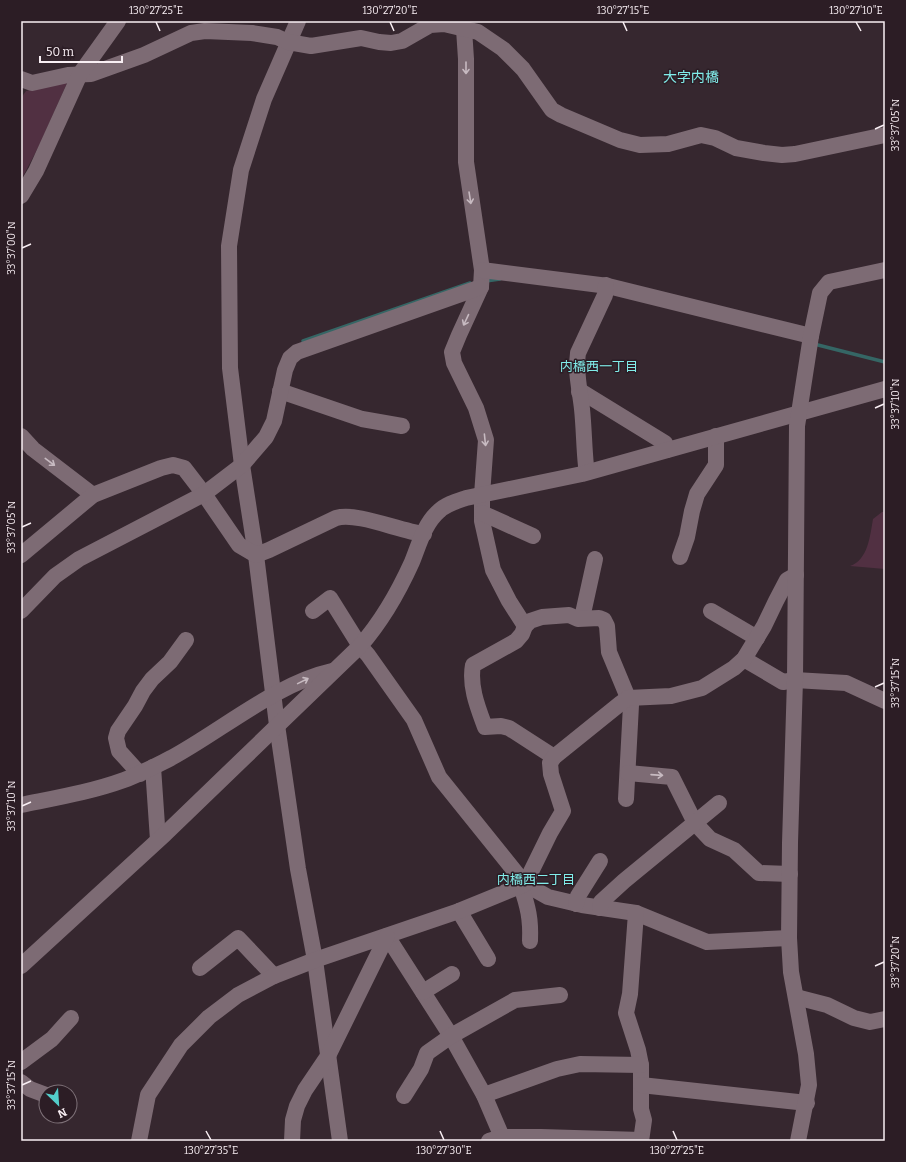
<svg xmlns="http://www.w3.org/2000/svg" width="906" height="1162" viewBox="0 0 906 1162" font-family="Bitter,'Noto Sans JP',serif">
<rect width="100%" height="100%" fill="#36272f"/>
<g fill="#513042">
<polygon points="68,81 39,146 21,180 21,98 26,91"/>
<path d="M882,512H885V569L850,566C868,560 870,536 873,519Z"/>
</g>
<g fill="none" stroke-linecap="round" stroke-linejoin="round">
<g stroke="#356665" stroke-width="3.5">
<polyline points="486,281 500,279"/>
<polyline points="303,341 470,283"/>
<polyline points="814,344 885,362"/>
</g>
<g stroke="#7d6b74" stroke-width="16">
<polyline points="298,21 264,99 241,170 229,246 230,368 242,465 256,555 277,725 298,869 315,960 340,1141"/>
<polyline points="464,29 466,59 466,162 482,270 481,287 459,335 452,352 454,363 476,408 486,440 482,495 482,521 493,570 509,601 525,626"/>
<polyline points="21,79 32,83 68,75 91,74 144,55 191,33 205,31 252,33 277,37 288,42 311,46 361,38 379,42 391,43 402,41 430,25 444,24 478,32 503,49 523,69 552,110 561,115 620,140 640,145 668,144 701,135 715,138 736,148 764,153 782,155 795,154 885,135"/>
<polyline points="21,196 36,171 80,74 118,21"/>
<polyline points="482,270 608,286 811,336"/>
<polyline points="280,391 362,419 402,426"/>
<polyline points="579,392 582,392 665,443 667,450"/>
<polyline points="21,436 33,449 93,495"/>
<path d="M588,472L586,466C584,447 584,428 582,409C580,390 575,372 578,353L605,295L606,285"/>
<polyline points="482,513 533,536"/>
<path d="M21,555L93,495L161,468L173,465L184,468L204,494L239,545L256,555L269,550L336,518C358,512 399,531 424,534"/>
<polyline points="680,557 687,537 692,511 697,494 716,465 716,436"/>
<polyline points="21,611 55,576 79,559 204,494 242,465 266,437 274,421 285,370 290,358 297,352 481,287"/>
<polyline points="313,611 330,598 360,646 368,655 414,720 439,777 525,884 548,897 582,905 636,913 707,942 789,938"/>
<polyline points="711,611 757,638"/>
<polyline points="582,618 595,559"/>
<polyline points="744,659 783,682 795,680 846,683 885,701"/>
<path d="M554,757L509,728L501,726L485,727C478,708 469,686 473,665L516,641L522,634L525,626L530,621L542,617L569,615L578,619L599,618L604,620L607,626L609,652L631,705L626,799"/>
<polyline points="153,767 158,840"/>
<polyline points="628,773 672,777 695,823 710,839 734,850 759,873 790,874"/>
<polyline points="140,774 119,751 116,738 118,731 135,706 143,691 152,679 170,662 186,640"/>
<path d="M21,805C55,798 91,792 124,780C140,774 155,766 171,758C221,731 277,683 332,671"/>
<path d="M521,886C528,907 531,919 530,941"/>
<polyline points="576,904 578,896 600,861"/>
<polyline points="600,908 601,902 624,881 719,803"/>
<polyline points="459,911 488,959"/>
<polyline points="636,913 630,994 626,1013 638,1050 641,1065 641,1109 644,1120 641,1141"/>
<polyline points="387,936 451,1036 484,1095 502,1137"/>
<path d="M21,966L165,834L360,646C382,621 398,593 412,562C419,545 424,524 439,511C446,504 457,501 466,498L582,474L885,389"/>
<polyline points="200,968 238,938 274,976"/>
<polyline points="423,992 452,974"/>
<polyline points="796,997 827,1005 854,1018 870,1022 885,1019"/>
<polyline points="21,1062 52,1039 71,1018"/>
<polyline points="21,1082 30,1089 46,1095"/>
<polyline points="641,1085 807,1103"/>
<polyline points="484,1095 557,1069 580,1064 641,1065"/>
<polyline points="404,1096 421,1069 427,1053 451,1036 515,1000 560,995"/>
<polyline points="139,1141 148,1095 181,1045 209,1017 238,995 274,976 315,960 459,911 525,884 550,833 563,811 551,774 550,763 554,757 621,703 628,698 671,696 702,688 734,668 744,659 764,626 776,601 787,580 796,575"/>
<polyline points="292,1141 293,1120 297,1106 305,1090 328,1056 387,936"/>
<polyline points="489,1141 502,1137 541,1137 641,1140"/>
<polyline points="798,1141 809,1085 806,1054 791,972 789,938 790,843 795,680 797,426 811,336 820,293 829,282 885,270"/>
</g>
</g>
<defs><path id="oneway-shaft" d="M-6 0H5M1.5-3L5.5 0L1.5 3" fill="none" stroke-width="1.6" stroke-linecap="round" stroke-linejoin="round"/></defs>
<g stroke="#c7bac1">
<use href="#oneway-shaft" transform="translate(466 68) rotate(90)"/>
<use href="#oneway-shaft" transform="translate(470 198) rotate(81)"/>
<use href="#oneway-shaft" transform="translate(466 320) rotate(115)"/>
<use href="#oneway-shaft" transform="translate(485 440) rotate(84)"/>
<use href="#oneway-shaft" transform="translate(50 462) rotate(37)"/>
<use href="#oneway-shaft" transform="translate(303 681) rotate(-26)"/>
<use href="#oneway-shaft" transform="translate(657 775) rotate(4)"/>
</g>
<path fill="none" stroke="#f9eff4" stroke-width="1.5" d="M156,22L160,31M390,22L394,31M623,22L627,31M856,22L861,31M875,129L884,125M22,248L31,244M875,408L884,404M22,527L31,523M875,687L884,683M22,806L31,802M875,966L884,962M22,1085L31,1081M206,1131L211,1140M440,1131L444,1140M673,1131L677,1140"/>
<g text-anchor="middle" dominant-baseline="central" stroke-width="3" stroke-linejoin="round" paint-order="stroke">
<g font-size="13" fill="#81edea" stroke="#2c1d25">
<text x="599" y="366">内橋西一丁目</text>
<text x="536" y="879">内橋西二丁目</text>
</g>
<g font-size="14" fill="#81edea" stroke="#2c1d25">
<text x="691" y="77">大字内橋</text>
</g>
</g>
<rect width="906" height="1162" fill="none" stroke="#2c1d25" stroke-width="44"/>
<g transform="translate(58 1104) rotate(155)"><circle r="19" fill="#2c1d25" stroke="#7e7178"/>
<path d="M0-3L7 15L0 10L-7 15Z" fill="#53cdca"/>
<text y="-6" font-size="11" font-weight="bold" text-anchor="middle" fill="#f9eff4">N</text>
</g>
<path d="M40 56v6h82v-6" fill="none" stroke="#f9eff4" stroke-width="2"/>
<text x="46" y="56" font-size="12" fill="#f9eff4" stroke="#2c1d25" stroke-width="3" paint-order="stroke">50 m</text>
<rect x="22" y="22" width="862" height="1118" fill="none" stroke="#f9eff4" stroke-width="1.5"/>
<g font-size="10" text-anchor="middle" fill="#f9eff4">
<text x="156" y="14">130°27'25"E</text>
<text x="390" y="14">130°27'20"E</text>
<text x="623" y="14">130°27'15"E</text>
<text x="856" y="14">130°27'10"E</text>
<text transform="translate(895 125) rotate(-90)" y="4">33°37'05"N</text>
<text transform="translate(11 248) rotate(-90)" y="4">33°37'00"N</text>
<text transform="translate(895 404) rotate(-90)" y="4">33°37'10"N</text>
<text transform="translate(11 527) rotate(-90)" y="4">33°37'05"N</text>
<text transform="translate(895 683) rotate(-90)" y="4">33°37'15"N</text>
<text transform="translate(11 806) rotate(-90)" y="4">33°37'10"N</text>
<text transform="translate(895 962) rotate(-90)" y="4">33°37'20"N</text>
<text transform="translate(11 1085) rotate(-90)" y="4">33°37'15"N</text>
<text x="211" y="1154">130°27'35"E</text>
<text x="444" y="1154">130°27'30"E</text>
<text x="677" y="1154">130°27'25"E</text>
</g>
</svg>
